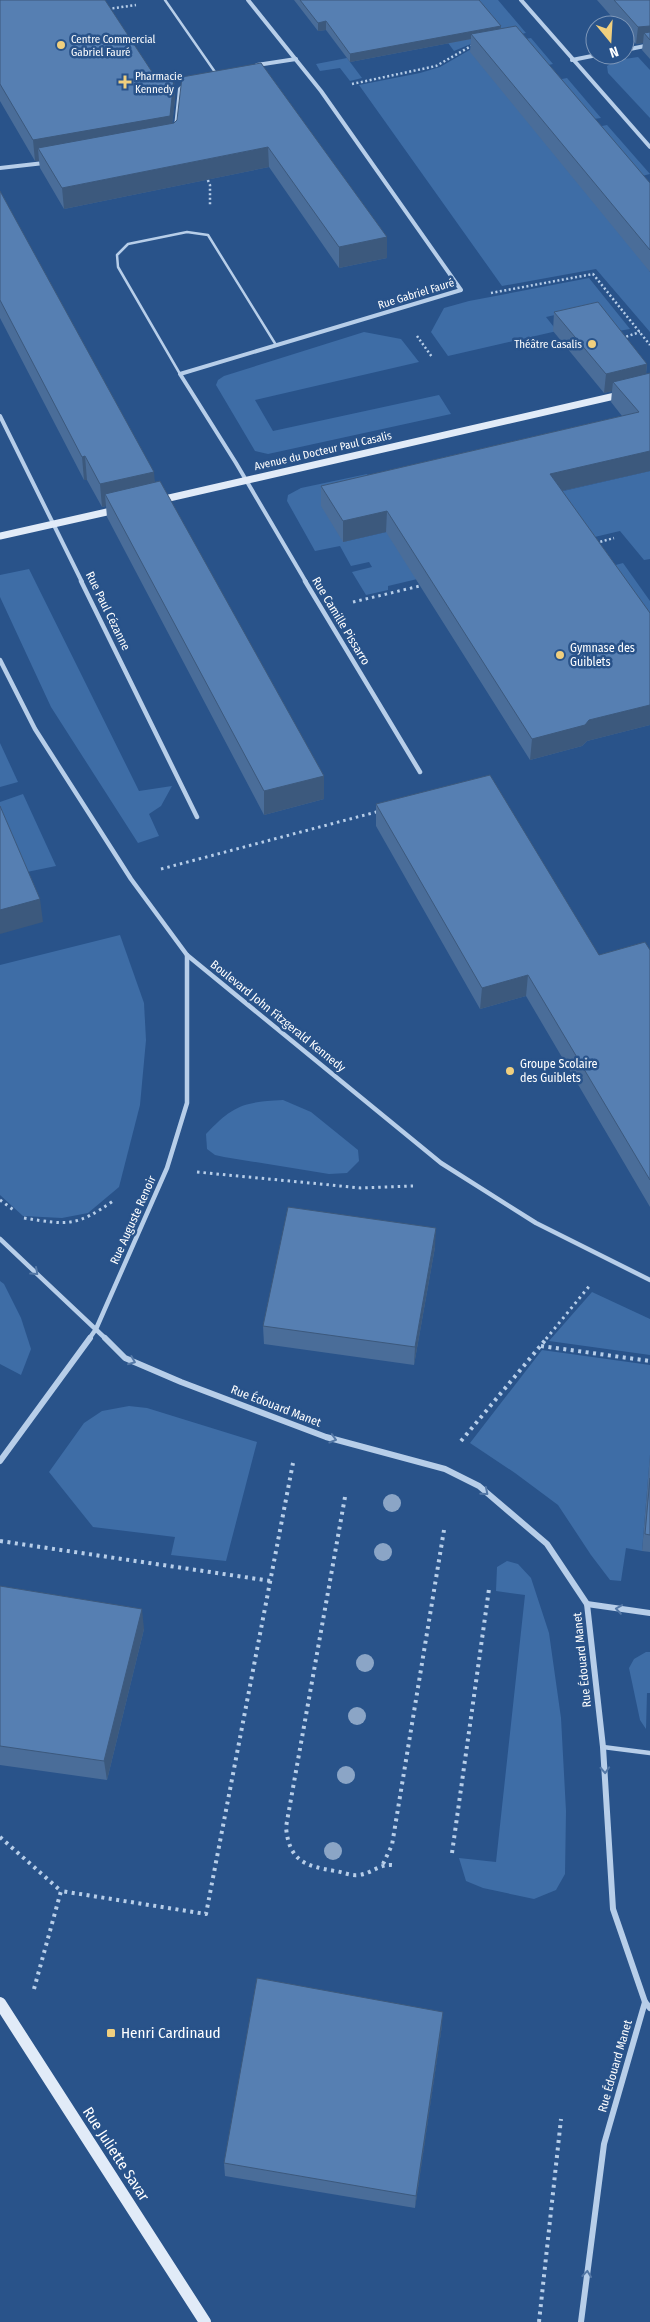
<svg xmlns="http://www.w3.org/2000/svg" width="650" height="2322" viewBox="0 0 650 2322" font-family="'Fira Sans Condensed',sans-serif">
<rect width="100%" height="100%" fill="#29538a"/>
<g fill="#3e6da6">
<polygon points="475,0 498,0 526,33 473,43 454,51 424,10"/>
<polygon points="531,38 553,64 535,68 650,272 650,332 596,269 502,286 359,85 420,73 440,67 473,48"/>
<polygon points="638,57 650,70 650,118 608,73 607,66 618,60"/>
<polygon points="347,58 362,78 350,81 340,68 320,71 316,64"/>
<polygon points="567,78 601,118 580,121 547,82"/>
<polygon points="607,125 650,174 629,179 587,129"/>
<polygon points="589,278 630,329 606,333 586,308 546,317 557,331 448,356 431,332 444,308 469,301"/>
<polygon points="364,332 401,339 419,362 255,400 273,431 439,395 451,414 268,454 255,451 216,385 218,380 224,376"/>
<polygon points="650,471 650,559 644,560 620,531 388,586 388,590 366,595 352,572 372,567 369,562 351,566 340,546 315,551 287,501 288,495 301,488 367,474 379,493 343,542"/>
<polygon points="623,563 650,601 650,638 601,569"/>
<polygon points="29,569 139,791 172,786 161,806 149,814 159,836 138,843 51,707 0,597 0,575"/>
<polygon points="0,743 18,782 0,787"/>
<polygon points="23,794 56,866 22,873 0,822 0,802"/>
<polygon points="120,935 144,1003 146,1040 140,1105 119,1187 88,1213 62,1218 23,1216 0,1195 0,965"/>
<path d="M283,1100L311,1112L358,1150L359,1161L347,1173L329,1174L224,1157L215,1155L207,1149L206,1134C233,1105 244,1102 283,1100Z"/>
<polygon points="0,1281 4,1284 21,1318 31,1349 21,1375 0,1364"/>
<polygon points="592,1292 650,1319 650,1355 549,1341"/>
<polygon points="542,1350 650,1365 650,1455 642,1551 626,1548 621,1581 610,1580 591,1555 558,1505 515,1473 470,1443"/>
<polygon points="129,1406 147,1408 257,1442 226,1561 171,1555 175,1537 93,1527 49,1472 84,1423 102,1411"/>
<polygon points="507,1561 518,1564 531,1578 549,1633 561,1718 566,1811 565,1874 556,1890 534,1899 483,1888 466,1881 459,1858 496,1862 525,1595 496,1591 497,1567"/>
<polygon points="646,1652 650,1652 650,1693 647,1693 646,1729 640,1720 629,1668 634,1659"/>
</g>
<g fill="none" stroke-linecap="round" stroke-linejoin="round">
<g stroke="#b7cee9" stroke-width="2.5" stroke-dasharray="2 2.5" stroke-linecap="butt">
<polyline points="108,9 136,5"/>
<polyline points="352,84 436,66 473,45"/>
<polyline points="206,176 210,185 210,206"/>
<polyline points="491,293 593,274 650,345"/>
<polyline points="417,336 432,357"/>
<polyline points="622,338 640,332"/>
<polyline points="596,543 614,538"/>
</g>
<g stroke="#b7cee9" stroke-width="3" stroke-dasharray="2.5 4" stroke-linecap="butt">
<polyline points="353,602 424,585"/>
<polyline points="161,869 380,811"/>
<polyline points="197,1172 361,1188 413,1186"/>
<polyline points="0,1200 15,1211"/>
<path d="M24,1218C68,1225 76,1227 113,1201"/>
<polyline points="546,1339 591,1284"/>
</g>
<g stroke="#b7cee9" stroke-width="4" stroke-dasharray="3 4.5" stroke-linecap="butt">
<polyline points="541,1346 650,1361"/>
<polyline points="461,1441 547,1338"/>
<path d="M345,1497L286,1827C289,1861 305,1866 335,1871C343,1872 351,1876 358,1875C371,1874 379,1864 392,1865"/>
<polyline points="0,1541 271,1581"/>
<polyline points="0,1837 61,1891"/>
<polyline points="452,1853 489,1589"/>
<polyline points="383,1864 392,1845 444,1530"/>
<polyline points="34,1989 61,1891 206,1914 293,1463"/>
<polyline points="539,2322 561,2119"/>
</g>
<g stroke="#b7cee9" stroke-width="2.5">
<polyline points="165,0 215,72"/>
<polyline points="180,374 118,267 117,255 128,244 187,232 208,235 276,345"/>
</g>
<polyline stroke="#b7cee9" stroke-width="4.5" points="603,1747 650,1753"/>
<g stroke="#b7cee9" stroke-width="4">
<polyline points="248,0 321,91 461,290 180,374 236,463 306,582"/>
<polyline points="521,0 650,147"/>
<polyline points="625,50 650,45"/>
<polyline points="572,60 597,55"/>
<polyline points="257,65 296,59"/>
<polyline points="176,127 180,89 185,85"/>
<polyline points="0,168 44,163"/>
<polyline points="0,416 82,582"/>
</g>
<g stroke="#b7cee9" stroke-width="4.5">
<polyline points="81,581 197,817"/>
<polyline points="305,581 420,772"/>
<polyline points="0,660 35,729 131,879 187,955 441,1163 536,1223 650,1280"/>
<polyline points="0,1239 106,1339"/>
<polyline points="89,1339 96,1329 167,1168 187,1103 187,955"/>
</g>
<g stroke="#b7cee9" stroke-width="6">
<polyline points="105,1338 125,1358 181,1382 326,1437 445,1469 479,1486 547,1544 587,1604 603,1747 613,1909 645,2002 604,2144 581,2322"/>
<polyline points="0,1461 90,1338"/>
<polyline points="587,1604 650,1613"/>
<polyline points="645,2002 650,2008"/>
</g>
<g stroke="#e1ebf8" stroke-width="7">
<polyline points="156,501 650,388"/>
<polyline points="0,536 120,509"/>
</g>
<polyline stroke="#e1ebf8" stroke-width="12" points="0,2003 205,2322"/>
</g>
<g fill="#8ba5c6">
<circle cx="392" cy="1503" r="9"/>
<circle cx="383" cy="1552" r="9"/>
<circle cx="365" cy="1663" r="9"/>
<circle cx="357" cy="1716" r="9"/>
<circle cx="346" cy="1775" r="9"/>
<circle cx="333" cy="1851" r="9"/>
</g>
<g fill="#4a6d99">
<polygon points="0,0 158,81 174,78 175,99 172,124 174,123 261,63 387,258 339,268 269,167 64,209 40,168 39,161 35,161 0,101"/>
<polygon points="294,0 479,0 500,28 650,183 650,272 470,52 471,39 350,62 326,30 318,31"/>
<polygon points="597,0 650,0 650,59 642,50 643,43 636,44 625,31 625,25 619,25"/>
<polygon points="0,191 155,482 324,799 264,815 107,517 106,506 102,507 87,480 84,480 0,318"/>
<polygon points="554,312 647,364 646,374 650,373 650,471 562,491 650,613 650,725 587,741 582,746 530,760 386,532 343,542 321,506 321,486 622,416 611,402 612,391 604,393 553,331"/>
<polygon points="376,804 599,955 650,950 650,1207 526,996 480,1009 376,826"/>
<polygon points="435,1247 414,1365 264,1344 263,1326"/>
<polygon points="650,1455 650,1552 642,1551"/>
<polygon points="0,1586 144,1629 107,1780 0,1765"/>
<polygon points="442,2025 415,2208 225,2176 224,2163"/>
</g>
<g fill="#3c597d">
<polygon points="326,21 326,30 318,31 318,23"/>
<polygon points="501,26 500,34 471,34 471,39 350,62 350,54"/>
<polygon points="650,26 650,40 644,33 643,43 636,44 638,27"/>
<polygon points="174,78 175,99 171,137 38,148 39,161 35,161 33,140"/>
<polygon points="268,147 269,167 64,209 62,188"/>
<polygon points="387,237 387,258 339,268 339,247"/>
<polygon points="647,364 645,384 613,382 612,391 604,393 606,374"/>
<polygon points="650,451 650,471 548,494 550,474"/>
<polygon points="85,456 87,480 84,480 82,457"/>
<polygon points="154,472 156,495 105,494 106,506 102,507 100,484"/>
<polygon points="387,511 386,532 343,542 343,521"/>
<polygon points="650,705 650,725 587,741 582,746 530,760 532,739 589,720"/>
<polygon points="324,776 324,799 264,815 264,791"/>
<polygon points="40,899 43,922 0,934 0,910"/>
<polygon points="528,975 526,996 480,1009 482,988"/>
<polygon points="436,1228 435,1247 414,1365 415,1347"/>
<polygon points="142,1609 144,1629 107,1780 104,1761"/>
<polygon points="443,2012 442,2025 415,2208 416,2196"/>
</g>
<g fill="#567fb2" stroke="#3c597d">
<polygon points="0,0 105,0 158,81 174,78 170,116 33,140 0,84"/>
<polygon points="300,0 479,0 501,26 350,54 326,21 318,23"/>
<polygon points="614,0 650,0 650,26 638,27"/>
<polygon points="516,26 650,183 650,250 471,34"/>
<polygon points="650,32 650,40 644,33"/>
<polygon points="261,63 387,237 339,247 268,147 62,188 38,148 174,123 177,120 182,77"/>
<polygon points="0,191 154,472 100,484 85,456 82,457 0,300"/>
<polygon points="598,302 647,364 606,374 554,312"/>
<polygon points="650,373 650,451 550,474 650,613 650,705 589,720 585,725 532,739 387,511 343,521 321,486 639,412 613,382"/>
<polygon points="160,481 324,776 264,791 105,494"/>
<polygon points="490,775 599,955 645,942 650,950 650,1180 528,975 482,988 376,804"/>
<polygon points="0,806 40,899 0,910"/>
<polygon points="288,1207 436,1228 415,1347 263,1326"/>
<polygon points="650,1478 650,1535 645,1534"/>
<polygon points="0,1586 142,1609 104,1761 0,1746"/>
<polygon points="257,1978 443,2012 416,2196 224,2163"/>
</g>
<defs><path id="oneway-chevron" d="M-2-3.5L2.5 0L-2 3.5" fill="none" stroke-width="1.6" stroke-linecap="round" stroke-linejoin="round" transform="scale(1.25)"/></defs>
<g stroke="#5478a6">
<use href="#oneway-chevron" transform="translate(35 1272) rotate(42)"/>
<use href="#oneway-chevron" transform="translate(132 1361) rotate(22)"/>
<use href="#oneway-chevron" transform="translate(333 1439) rotate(16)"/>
<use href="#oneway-chevron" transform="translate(485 1492) rotate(40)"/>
<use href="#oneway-chevron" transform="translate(619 1609) rotate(-172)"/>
<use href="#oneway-chevron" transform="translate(605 1770) rotate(87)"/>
<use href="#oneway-chevron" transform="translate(587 2274) rotate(-83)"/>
</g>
<g fill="#f0cf7e" stroke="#29538a" stroke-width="2">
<circle cx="61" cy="45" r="5"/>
<path d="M122.5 74.5h5v5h5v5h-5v5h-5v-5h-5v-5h5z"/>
<circle cx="592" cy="344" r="5"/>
<circle cx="560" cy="655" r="5"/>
<circle cx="510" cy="1071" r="5"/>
<rect x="106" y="2028" width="10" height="10" rx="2.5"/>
</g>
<g text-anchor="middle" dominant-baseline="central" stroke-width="5" stroke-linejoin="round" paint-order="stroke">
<g font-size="11" fill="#fff" stroke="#29538a" text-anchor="start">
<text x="71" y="39">Centre Commercial<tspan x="71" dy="13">Gabriel Fauré</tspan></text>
<text x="135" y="76">Pharmacie<tspan x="135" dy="13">Kennedy</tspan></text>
<text x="582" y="344" text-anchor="end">Théâtre Casalis</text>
</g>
<g font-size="11" fill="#fff" stroke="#29538a">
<text transform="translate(416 294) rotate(-17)">Rue Gabriel Fauré</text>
<text transform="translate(323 451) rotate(-13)">Avenue du Docteur Paul Casalis</text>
</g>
<g font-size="12" fill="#fff" stroke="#29538a">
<text transform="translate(108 611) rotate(64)">Rue Paul Cézanne</text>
<text transform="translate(341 621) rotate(59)">Rue Camille Pissarro</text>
<text transform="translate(278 1016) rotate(39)">Boulevard John Fitzgerald Kennedy</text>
<text transform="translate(133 1220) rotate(-66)">Rue Auguste Renoir</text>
<text transform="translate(276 1406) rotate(21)">Rue Édouard Manet</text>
<text transform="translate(582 1660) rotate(-96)">Rue Édouard Manet</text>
<text transform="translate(615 2066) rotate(-74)">Rue Édouard Manet</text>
</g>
<g font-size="12" fill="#fff" stroke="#29538a" text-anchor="start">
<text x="570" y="648">Gymnase des<tspan x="570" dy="14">Guiblets</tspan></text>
<text x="520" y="1064">Groupe Scolaire<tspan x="520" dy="14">des Guiblets</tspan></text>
</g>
<g font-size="15" fill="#fff" stroke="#29538a" text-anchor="start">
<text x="121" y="2033">Henri Cardinaud</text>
</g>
<g font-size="15" fill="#fff" stroke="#29538a">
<text transform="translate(116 2154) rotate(57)">Rue Juliette Savar</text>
</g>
</g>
<g transform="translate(610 40) rotate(162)"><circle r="24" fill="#29538a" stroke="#7f98b9"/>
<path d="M0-4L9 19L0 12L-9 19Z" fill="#f0cf7e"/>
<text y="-8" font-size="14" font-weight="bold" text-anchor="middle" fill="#ffffff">N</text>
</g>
</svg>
